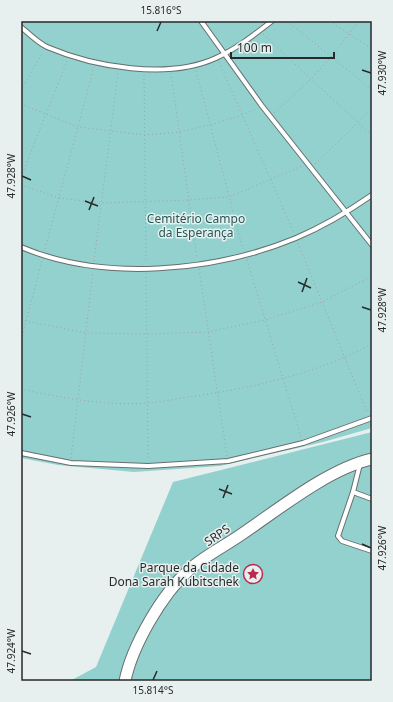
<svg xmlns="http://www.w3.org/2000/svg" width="393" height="702" viewBox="0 0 393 702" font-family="'Noto Sans',sans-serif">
<rect width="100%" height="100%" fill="#e7f0ef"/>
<g fill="#93d1ce">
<polygon points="21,21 372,21 372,428 323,442 220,466 134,472 58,465 21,458"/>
<polygon points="372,432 372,681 70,681 96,667 173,482"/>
</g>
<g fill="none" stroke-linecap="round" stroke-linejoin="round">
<g stroke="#676f6e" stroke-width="6">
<g id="lane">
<polyline points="201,21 262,106 372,245"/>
<path d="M21,27C28,33 38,43 47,47C94,67 168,80 216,58C236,49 254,35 272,21"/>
<path d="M21,247C103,282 214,272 296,238C322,227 349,211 372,195"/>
<polyline points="21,453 71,463 148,466 228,461 303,443 372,418"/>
<polyline points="360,464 353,492 338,536 342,541 372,551"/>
<polyline points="353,492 372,499"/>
</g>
</g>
<g stroke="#676f6e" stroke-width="13">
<path id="secondary" d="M125,681C132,646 162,594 189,570C204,556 225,546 242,534C279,509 328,469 372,459"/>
</g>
<g stroke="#9da3a3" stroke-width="1" stroke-dasharray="1 3" stroke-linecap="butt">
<polyline points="287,21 372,90"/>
<polyline points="330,21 372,49"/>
<polyline points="263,34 372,136"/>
<polyline points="219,62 294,233"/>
<polyline points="196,71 243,249"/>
<polyline points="171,73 197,258"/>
<polyline points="144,75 146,262"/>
<polyline points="21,90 43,52"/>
<polyline points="21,104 78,127 145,135 179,132 210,125 242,115 256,109"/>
<polyline points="274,113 311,79 331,57 359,21"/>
<polyline points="315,164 372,109"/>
<polyline points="21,177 67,61"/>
<polyline points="21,185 59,198 102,203 189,200 229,197 302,166"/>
<polyline points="298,243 367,412"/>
<polyline points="45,249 94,67"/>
<polyline points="247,260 301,437"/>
<polyline points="94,261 118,72"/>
<polyline points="199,269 227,456"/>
<polyline points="146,273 148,460"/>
<polyline points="21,320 86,333 146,334 208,332 265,320 322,302 372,276"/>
<polyline points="21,340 42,260"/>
<path d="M21,389C62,398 105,406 147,403C161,402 175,399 189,397C251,388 317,374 372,344"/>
<polyline points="71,458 93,272"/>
</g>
<use href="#lane" stroke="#fff" stroke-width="4"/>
<use href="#secondary" stroke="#fff" stroke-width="11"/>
</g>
<path fill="none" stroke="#272a2a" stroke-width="1.5" d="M157,31L161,22M362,70L371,73M22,176L31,180M85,201L98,206M89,210L94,197M298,282L311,288M302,292L307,278M362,307L371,310M22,414L31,417M219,489L232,494M223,498L228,485M362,544L371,548M22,651L31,654M153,680L157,671"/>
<defs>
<g id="sight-ring" transform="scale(1)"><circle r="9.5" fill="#e7f0ef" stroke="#ba2a4f" stroke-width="1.5"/><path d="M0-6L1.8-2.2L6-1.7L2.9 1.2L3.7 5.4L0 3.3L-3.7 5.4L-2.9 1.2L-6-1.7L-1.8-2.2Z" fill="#ba2a4f"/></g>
</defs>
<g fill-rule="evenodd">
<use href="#sight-ring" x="253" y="574"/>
</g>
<g text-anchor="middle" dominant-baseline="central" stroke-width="3" stroke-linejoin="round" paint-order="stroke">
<g font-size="12" fill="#275856" stroke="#e7f0ef">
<text x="196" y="218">Cemitério Campo<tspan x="196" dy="14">da Esperança</tspan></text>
</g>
<g font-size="12" fill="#272a2a" stroke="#e7f0ef">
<text transform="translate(217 535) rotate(-34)">SRPS</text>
</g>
<g font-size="12" fill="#272a2a" stroke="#e7f0ef" text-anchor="end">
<text x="239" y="567">Parque da Cidade<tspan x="239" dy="14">Dona Sarah Kubitschek</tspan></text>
</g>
</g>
<rect width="393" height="702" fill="none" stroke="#e7f0ef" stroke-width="44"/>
<path d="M231 52v6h103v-6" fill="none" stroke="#272a2a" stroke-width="2"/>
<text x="237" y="52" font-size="12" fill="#272a2a" stroke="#e7f0ef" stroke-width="3" paint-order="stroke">100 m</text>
<rect x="22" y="22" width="349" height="658" fill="none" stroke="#272a2a" stroke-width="1.5"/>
<g font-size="10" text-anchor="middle" fill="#272a2a">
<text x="161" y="14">15.816°S</text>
<text transform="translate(382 73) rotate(-90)" y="4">47.930°W</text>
<text transform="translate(11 176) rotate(-90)" y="4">47.928°W</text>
<text transform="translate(382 310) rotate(-90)" y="4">47.928°W</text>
<text transform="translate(11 414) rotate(-90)" y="4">47.926°W</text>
<text transform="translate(382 548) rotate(-90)" y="4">47.926°W</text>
<text transform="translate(11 651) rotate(-90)" y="4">47.924°W</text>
<text x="153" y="694">15.814°S</text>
</g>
</svg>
